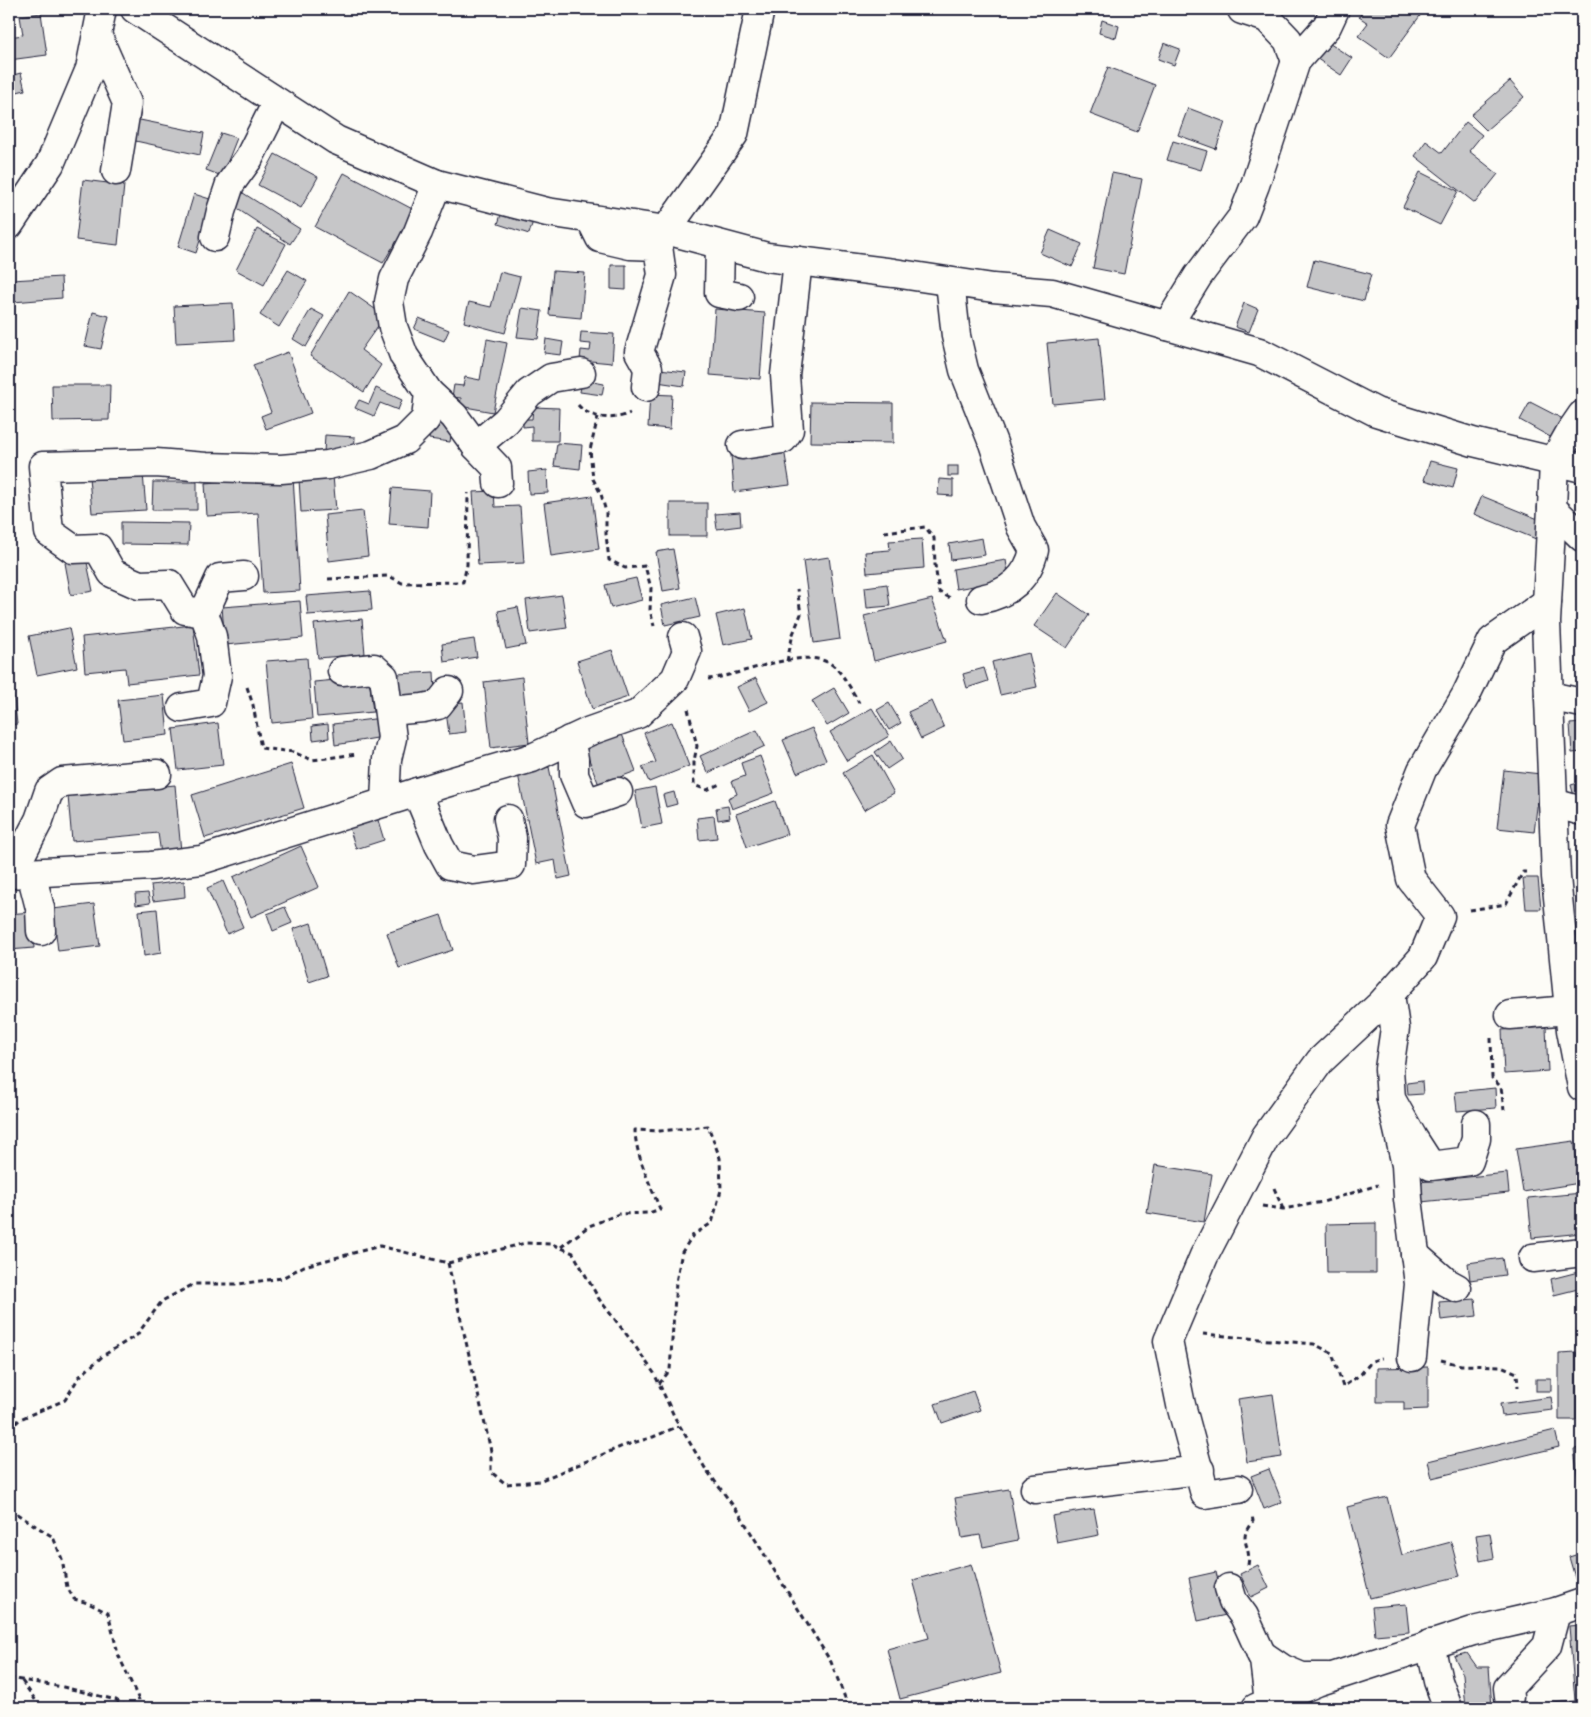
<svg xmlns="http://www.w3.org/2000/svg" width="1591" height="1717" viewBox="0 0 1591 1717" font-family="'Playpen Sans',sans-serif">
<rect width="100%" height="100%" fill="#fdfcf7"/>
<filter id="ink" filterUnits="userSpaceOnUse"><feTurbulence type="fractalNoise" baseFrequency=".02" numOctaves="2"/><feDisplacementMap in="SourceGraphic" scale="10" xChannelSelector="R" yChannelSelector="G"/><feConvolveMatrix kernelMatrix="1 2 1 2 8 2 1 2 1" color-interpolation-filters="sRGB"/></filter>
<g filter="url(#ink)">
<g fill="#c6c6c8" stroke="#22223b">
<polygon points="1364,9 1425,9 1389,58 1358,36 1368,23 1359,17"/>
<polygon points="41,13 47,55 9,60 9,37 23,35 20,16"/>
<polygon points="1102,20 1119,26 1116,38 1099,33"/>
<polygon points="1324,40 1352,58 1341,75 1313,56"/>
<polygon points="1164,43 1180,49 1174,65 1158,59"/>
<polygon points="1108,67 1155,85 1137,132 1090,114"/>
<polygon points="21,73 25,90 9,94 9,76"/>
<polygon points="1510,81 1524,97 1486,130 1471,115"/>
<polygon points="1188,108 1225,122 1216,149 1178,135"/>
<polygon points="135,119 204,133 200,155 131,140"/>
<polygon points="1466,122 1482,135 1469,151 1498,174 1475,203 1415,156 1426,141 1442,153"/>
<polygon points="221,133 237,138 222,176 206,170"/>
<polygon points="1173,141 1207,151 1201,170 1167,160"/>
<polygon points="275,154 318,177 301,208 258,185"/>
<polygon points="1420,172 1458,191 1440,225 1403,207"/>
<polygon points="344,173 420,213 399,252 392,248 383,263 315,227"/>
<polygon points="1112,173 1142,179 1124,274 1093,268"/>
<polygon points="83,180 124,185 118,245 76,240"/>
<polygon points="243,193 300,229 290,244 233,206"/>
<polygon points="194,194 213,200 196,253 178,247"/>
<polygon points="502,211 533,221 529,234 498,224"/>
<polygon points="257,229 286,244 264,285 236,270"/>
<polygon points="1050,230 1082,244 1072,267 1040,253"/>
<polygon points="1314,260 1371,274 1364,301 1307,287"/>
<polygon points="611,265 626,265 626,290 611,289"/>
<polygon points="288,270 307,281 279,327 260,315"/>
<polygon points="553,271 585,273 581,318 549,315"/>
<polygon points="500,272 520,277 505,333 464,322 469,302 491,307"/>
<polygon points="61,277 62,298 13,302 12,280"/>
<polygon points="349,291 385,316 361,350 381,365 364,392 310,356"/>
<polygon points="233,303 235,340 176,343 174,306"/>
<polygon points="1244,303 1258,309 1249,332 1235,327"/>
<polygon points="522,308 542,311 538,339 517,337"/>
<polygon points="311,309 324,316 306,347 293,339"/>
<polygon points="715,309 765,313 760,379 710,375"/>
<polygon points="93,312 109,316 101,349 85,346"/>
<polygon points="419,318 449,330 444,341 414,329"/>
<polygon points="581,332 614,334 612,363 580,360 581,350 590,351 591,344 580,343"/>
<polygon points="1099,338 1105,399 1053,404 1047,343"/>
<polygon points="487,339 507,343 493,412 460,406 461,398 452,397 454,385 463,386 465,377 480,380"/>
<polygon points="546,339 563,342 561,355 544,353"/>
<polygon points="288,352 311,413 266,429 261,416 271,412 253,365"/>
<polygon points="659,369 686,372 684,386 657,382"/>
<polygon points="582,380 604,384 602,395 580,392"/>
<polygon points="52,385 110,385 109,420 53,421"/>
<polygon points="376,388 402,400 398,410 380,403 374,416 355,408 359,400 369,404"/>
<polygon points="650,394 672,395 670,429 648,427"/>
<polygon points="811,402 893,403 893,443 810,442"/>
<polygon points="1530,402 1563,419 1552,438 1520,420"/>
<polygon points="533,407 559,408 558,441 532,441 532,426 523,427 523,419 532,419"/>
<polygon points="432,420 453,423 450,442 429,439"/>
<polygon points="325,435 355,437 354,454 324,453"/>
<polygon points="557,443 582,445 580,469 554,466"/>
<polygon points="784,449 790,485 734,492 731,455"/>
<polygon points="1430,461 1458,468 1453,488 1424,480"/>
<rect x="948" y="466" width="10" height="10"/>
<polygon points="547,470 548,493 529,494 528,472"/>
<polygon points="143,473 146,510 92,513 89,477"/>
<polygon points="333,476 336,510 301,512 299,479"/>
<polygon points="293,477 300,591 263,593 258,513 207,516 205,483"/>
<polygon points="939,479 953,480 953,496 938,495"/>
<polygon points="153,482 197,482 197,510 152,510"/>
<polygon points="392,488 430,491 428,527 389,524"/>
<polygon points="494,491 495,507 520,506 524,563 478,565 473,492"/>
<polygon points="592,496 599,549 551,556 544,503"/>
<polygon points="1482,496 1543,521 1536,539 1474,514"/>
<rect x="670" y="503" width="37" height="33"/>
<polygon points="363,511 368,556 329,561 325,515"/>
<polygon points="740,512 741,526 717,529 715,514"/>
<polygon points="121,522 189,523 188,545 121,544"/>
<polygon points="982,538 985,555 951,560 949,544"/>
<polygon points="922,539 924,568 867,573 865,552 890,550 889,541"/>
<polygon points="673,549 680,588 663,591 656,552"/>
<polygon points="829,557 840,639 814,643 803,561"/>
<polygon points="86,558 93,591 71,595 65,563"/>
<polygon points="1006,560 1009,580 956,589 953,569"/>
<polygon points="636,578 642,600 611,608 605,585"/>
<polygon points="887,584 890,606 867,608 865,587"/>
<polygon points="370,591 372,610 308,615 306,596"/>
<polygon points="1057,593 1089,615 1067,648 1034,626"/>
<polygon points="562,595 567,628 530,633 526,600"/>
<polygon points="695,597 700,617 665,625 661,605"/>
<polygon points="932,599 947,641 874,661 864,616"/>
<polygon points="300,601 303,638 225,645 222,607"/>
<polygon points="518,607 526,645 506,649 498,611"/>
<polygon points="745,608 752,639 723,645 716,615"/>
<polygon points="362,619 365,654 318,658 314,624"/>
<polygon points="193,625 199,675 127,683 125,668 85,672 82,637"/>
<polygon points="69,628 77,667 37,675 29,636"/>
<polygon points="474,639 477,657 444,662 442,644"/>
<polygon points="612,650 628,697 592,709 577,661"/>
<polygon points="1029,653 1037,687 1000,695 992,662"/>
<polygon points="9,657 17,724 9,725"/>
<polygon points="307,658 312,719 272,723 266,661"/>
<polygon points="984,668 988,681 967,688 963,674"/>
<polygon points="434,672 435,694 399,696 397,674"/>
<polygon points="369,677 373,712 317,717 314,682"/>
<polygon points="522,677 529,743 491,748 484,682"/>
<polygon points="756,678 768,702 749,711 737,687"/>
<polygon points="834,688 849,713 827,726 812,701"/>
<polygon points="164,695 168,735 123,740 118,700"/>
<polygon points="932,701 944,728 921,739 908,712"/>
<polygon points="463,702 466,732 449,734 445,704"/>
<polygon points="889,703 901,723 889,730 877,710"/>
<polygon points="872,708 889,736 847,761 830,732"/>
<polygon points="382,718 383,737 335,745 333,724"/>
<polygon points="672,722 689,766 649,782 642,767 656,762 644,733"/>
<polygon points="218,723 223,765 178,770 173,729"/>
<polygon points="1582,723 1582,752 1572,753 1570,724"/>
<polygon points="328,724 329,738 313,740 312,726"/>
<polygon points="812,728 826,760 797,773 783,740"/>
<polygon points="620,729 636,771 599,785 583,744"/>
<polygon points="757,730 765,746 708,773 700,756"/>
<polygon points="891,741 902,759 887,769 875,752"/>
<polygon points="873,755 894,793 864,810 843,773"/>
<polygon points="760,756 774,793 732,809 728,798 737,794 732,781 745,776 741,763"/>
<polygon points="291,764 304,808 205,838 192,795"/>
<polygon points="549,767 571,876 558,879 555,860 536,864 518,774"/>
<polygon points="1504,770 1541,774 1534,832 1497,828"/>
<polygon points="1582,782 1582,798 1575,800 1571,785"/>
<polygon points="175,785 181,852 161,854 158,833 72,841 68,796"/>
<polygon points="655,787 662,824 642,828 635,791"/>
<polygon points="674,792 677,804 666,807 663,795"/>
<polygon points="775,801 787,834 747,847 736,814"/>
<polygon points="728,806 730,818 718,820 716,808"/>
<polygon points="714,816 717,838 699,840 697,818"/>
<polygon points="377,817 384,840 356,849 349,827"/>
<polygon points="301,846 319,887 251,917 233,877"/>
<polygon points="1523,878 1538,878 1541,909 1526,909"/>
<polygon points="184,881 185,897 153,901 151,885"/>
<polygon points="223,881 243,927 227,934 207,888"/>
<polygon points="148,893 150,903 136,905 135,894"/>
<polygon points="94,904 100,946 58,951 53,909"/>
<polygon points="285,907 292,923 273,931 267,914"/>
<polygon points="157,909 161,953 144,956 139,911"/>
<polygon points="31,912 34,948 9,950 9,914"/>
<polygon points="441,915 453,950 399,968 387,933"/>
<polygon points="311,923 327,976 309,982 293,929"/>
<polygon points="1546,1027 1548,1071 1504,1074 1502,1030"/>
<polygon points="1422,1081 1423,1094 1408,1095 1407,1083"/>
<polygon points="1495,1088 1496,1108 1457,1111 1455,1092"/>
<polygon points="1574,1141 1580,1183 1523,1192 1516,1149"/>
<polygon points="1155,1165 1212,1174 1204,1222 1147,1213"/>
<polygon points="1507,1173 1509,1193 1421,1202 1419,1182"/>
<polygon points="1582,1193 1582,1233 1532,1238 1528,1198"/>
<polygon points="1376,1223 1376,1273 1327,1273 1326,1224"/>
<polygon points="1502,1258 1505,1275 1470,1280 1468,1263"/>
<polygon points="1582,1271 1582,1288 1554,1295 1551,1279"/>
<polygon points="1475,1299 1477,1316 1441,1320 1439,1302"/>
<rect x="1577" y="1328" width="5" height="19"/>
<polygon points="1576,1352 1576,1420 1559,1420 1559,1353"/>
<polygon points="1428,1367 1428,1409 1404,1410 1404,1402 1377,1402 1377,1368"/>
<rect x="1536" y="1379" width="15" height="12"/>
<polygon points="973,1391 980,1410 942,1423 935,1404"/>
<polygon points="1273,1394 1282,1457 1247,1462 1238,1399"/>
<polygon points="1551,1397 1553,1410 1502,1416 1500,1404"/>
<polygon points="1555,1430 1559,1447 1432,1478 1428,1461"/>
<polygon points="1582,1448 1582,1496 1580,1496 1574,1449"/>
<polygon points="1269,1469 1282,1502 1264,1509 1251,1476"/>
<polygon points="1009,1489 1018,1540 983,1547 980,1535 962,1538 955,1498"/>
<polygon points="1387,1497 1402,1555 1451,1542 1460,1576 1370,1598 1347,1507"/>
<polygon points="1094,1509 1099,1535 1057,1543 1052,1516"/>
<polygon points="1490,1533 1494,1558 1480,1561 1476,1535"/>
<polygon points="1582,1553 1582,1587 1578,1588 1569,1557"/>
<polygon points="971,1564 1001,1673 900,1699 887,1649 929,1638 913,1580"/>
<polygon points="1258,1565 1269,1588 1251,1597 1240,1574"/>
<polygon points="1216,1572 1226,1615 1198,1621 1189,1578"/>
<polygon points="1406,1604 1409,1632 1375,1635 1372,1607"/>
<polygon points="1582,1625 1582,1708 1466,1708 1463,1674 1454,1656 1467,1653 1477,1667 1489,1667 1492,1708 1575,1701 1569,1626"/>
</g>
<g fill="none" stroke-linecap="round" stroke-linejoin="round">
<g stroke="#22223b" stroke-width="31">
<g id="minor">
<polyline points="135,9 336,140 437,184 547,212 666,230 767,257 894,273 993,288 1052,293 1259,352 1376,412 1473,442 1582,468"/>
<polyline points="1242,10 1267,18 1288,40 1296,61"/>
<polyline points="97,35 127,103 116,171"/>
<polyline points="437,184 418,232 394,279 389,302 393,327 404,356 429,393 454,416 476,446 497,468 498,483"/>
<polyline points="593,224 600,238 630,245 658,246 662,275 639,352 648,368 646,387"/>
<polyline points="9,225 50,164 90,69 102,9"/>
<polyline points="666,230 734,134 760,9"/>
<polyline points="215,237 221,211 230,184 249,158 277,102"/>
<polyline points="720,245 719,293 739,297"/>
<path d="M950,282L956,336L964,370L993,443L1021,527L1034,550C1028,578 1008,594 981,599"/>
<polyline points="1167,326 1198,276 1243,216 1255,185 1296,61 1327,26 1335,9"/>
<polyline points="1582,415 1571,431 1554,461 1552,508 1582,537"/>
<polyline points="742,445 783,439 789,430 785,375 798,261"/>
<polyline points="476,446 506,421 529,393 551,378 581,373"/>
<polyline points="1552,508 1546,622 1556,877 1571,1030 1582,1087"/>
<polyline points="204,613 220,578 244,576"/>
<polyline points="342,671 374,668 384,677 392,738 387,759 385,802"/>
<polyline points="1549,696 1582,703"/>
<polyline points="182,708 211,703 217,676 212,636 204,613 185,610 169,584 139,585 112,573 98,548 73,549 49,532 43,466 156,463 206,467 281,469 328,465 371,455 405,440 426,419 429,393"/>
<polyline points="389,711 423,708 438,705 449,691"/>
<polyline points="570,740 574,759 574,775 586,803 618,792"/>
<polyline points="417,792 439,845 450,865 474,870 511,865 512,838 508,819"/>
<polyline points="1553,803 1582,811"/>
<polyline points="31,873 40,908 41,931"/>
<polyline points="9,874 151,866 201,860 446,783 532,758 590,731 638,714 675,679 687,651 683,637"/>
<polyline points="11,874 39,820 49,791 62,782 157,774"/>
<polyline points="1390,994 1395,1028 1389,1069 1391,1099 1413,1138 1431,1166 1469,1161 1476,1139 1476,1124"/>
<polyline points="1510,1015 1569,1010"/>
<polyline points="1391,1099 1406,1165 1408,1199 1419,1284 1412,1357"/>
<polyline points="1415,1255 1446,1282 1457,1288"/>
<polyline points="1533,1258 1582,1252"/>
<polyline points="1035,1489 1200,1470"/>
<polyline points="1238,1489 1205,1494 1181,1405 1168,1341 1204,1256 1266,1136 1320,1061 1381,1004 1423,957 1440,916 1411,879 1400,825 1422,770 1466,695 1492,641 1547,602"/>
<polyline points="1229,1588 1233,1601 1244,1616 1264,1660 1269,1702"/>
<polyline points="1430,1644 1438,1681 1448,1708"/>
<polyline points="1261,1654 1283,1669 1302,1677 1327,1677"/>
<polyline points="1509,1697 1508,1688 1547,1646 1556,1612"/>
<polyline points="1256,1708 1317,1682 1473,1631 1556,1612 1582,1603"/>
</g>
</g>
<g stroke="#22223b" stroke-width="3" stroke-dasharray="5 4" stroke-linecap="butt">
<path d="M578,405C590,419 614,421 630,413"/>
<polyline points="598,417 590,450 593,479 601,494 606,512 606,535 609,560 625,568 645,566 651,588 650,610 654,626"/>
<polyline points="884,532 925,527 934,538 935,565 939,592 952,599"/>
<polyline points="328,579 389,576 402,583 463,582 467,565 468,493"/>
<polyline points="787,661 793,634 801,614 797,589"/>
<path d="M708,679C740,676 801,647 829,663C840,668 853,692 859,703"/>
<polyline points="247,687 253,705 261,748 293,752 312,760 357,754"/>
<polyline points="688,709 697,746 694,761 694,785 707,790 722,783"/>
<polyline points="1470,910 1506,904 1523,872 1526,872"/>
<polyline points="1491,1038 1492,1078 1501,1087 1504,1110"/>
<polyline points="1274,1188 1283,1209"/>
<polyline points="1262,1206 1283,1209 1323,1202 1378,1185"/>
<path d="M561,1247L589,1226L619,1214L649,1213L660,1209C651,1187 635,1153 635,1130L660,1131L708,1126L720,1158L721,1190L712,1223L693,1235L682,1252L676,1282L670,1370L659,1384"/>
<polyline points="448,1263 491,1451 491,1472 506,1484 539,1481 623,1446 653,1437 679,1426"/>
<polyline points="1203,1334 1314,1344 1332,1353 1343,1387 1361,1374 1372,1361 1382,1358"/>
<polyline points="1441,1360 1461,1365 1501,1366 1517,1373 1518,1387"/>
<polyline points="9,1430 20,1419 65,1400 79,1377 104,1355 137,1335 162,1301 194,1284 239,1284 282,1278 304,1266 380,1246 448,1263 525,1243 552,1244 573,1253 599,1299 630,1339 654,1373 675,1418 705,1468 740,1515 831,1662 849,1708"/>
<polyline points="9,1509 53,1537 62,1559 67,1587 74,1599 88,1603 108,1613 118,1654 139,1700 138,1708"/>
<path d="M1248,1565C1252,1544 1236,1541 1253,1521L1252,1515"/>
<polyline points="9,1678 63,1687 116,1700 128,1708"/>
<polyline points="22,1681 41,1708"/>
</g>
<use href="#minor" stroke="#fdfcf7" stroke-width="28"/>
</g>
</g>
<rect width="1591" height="1717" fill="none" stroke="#fdfcf7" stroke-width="30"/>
<rect x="15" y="15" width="1561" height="1687" fill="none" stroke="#22223b" stroke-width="2" filter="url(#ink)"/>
</svg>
